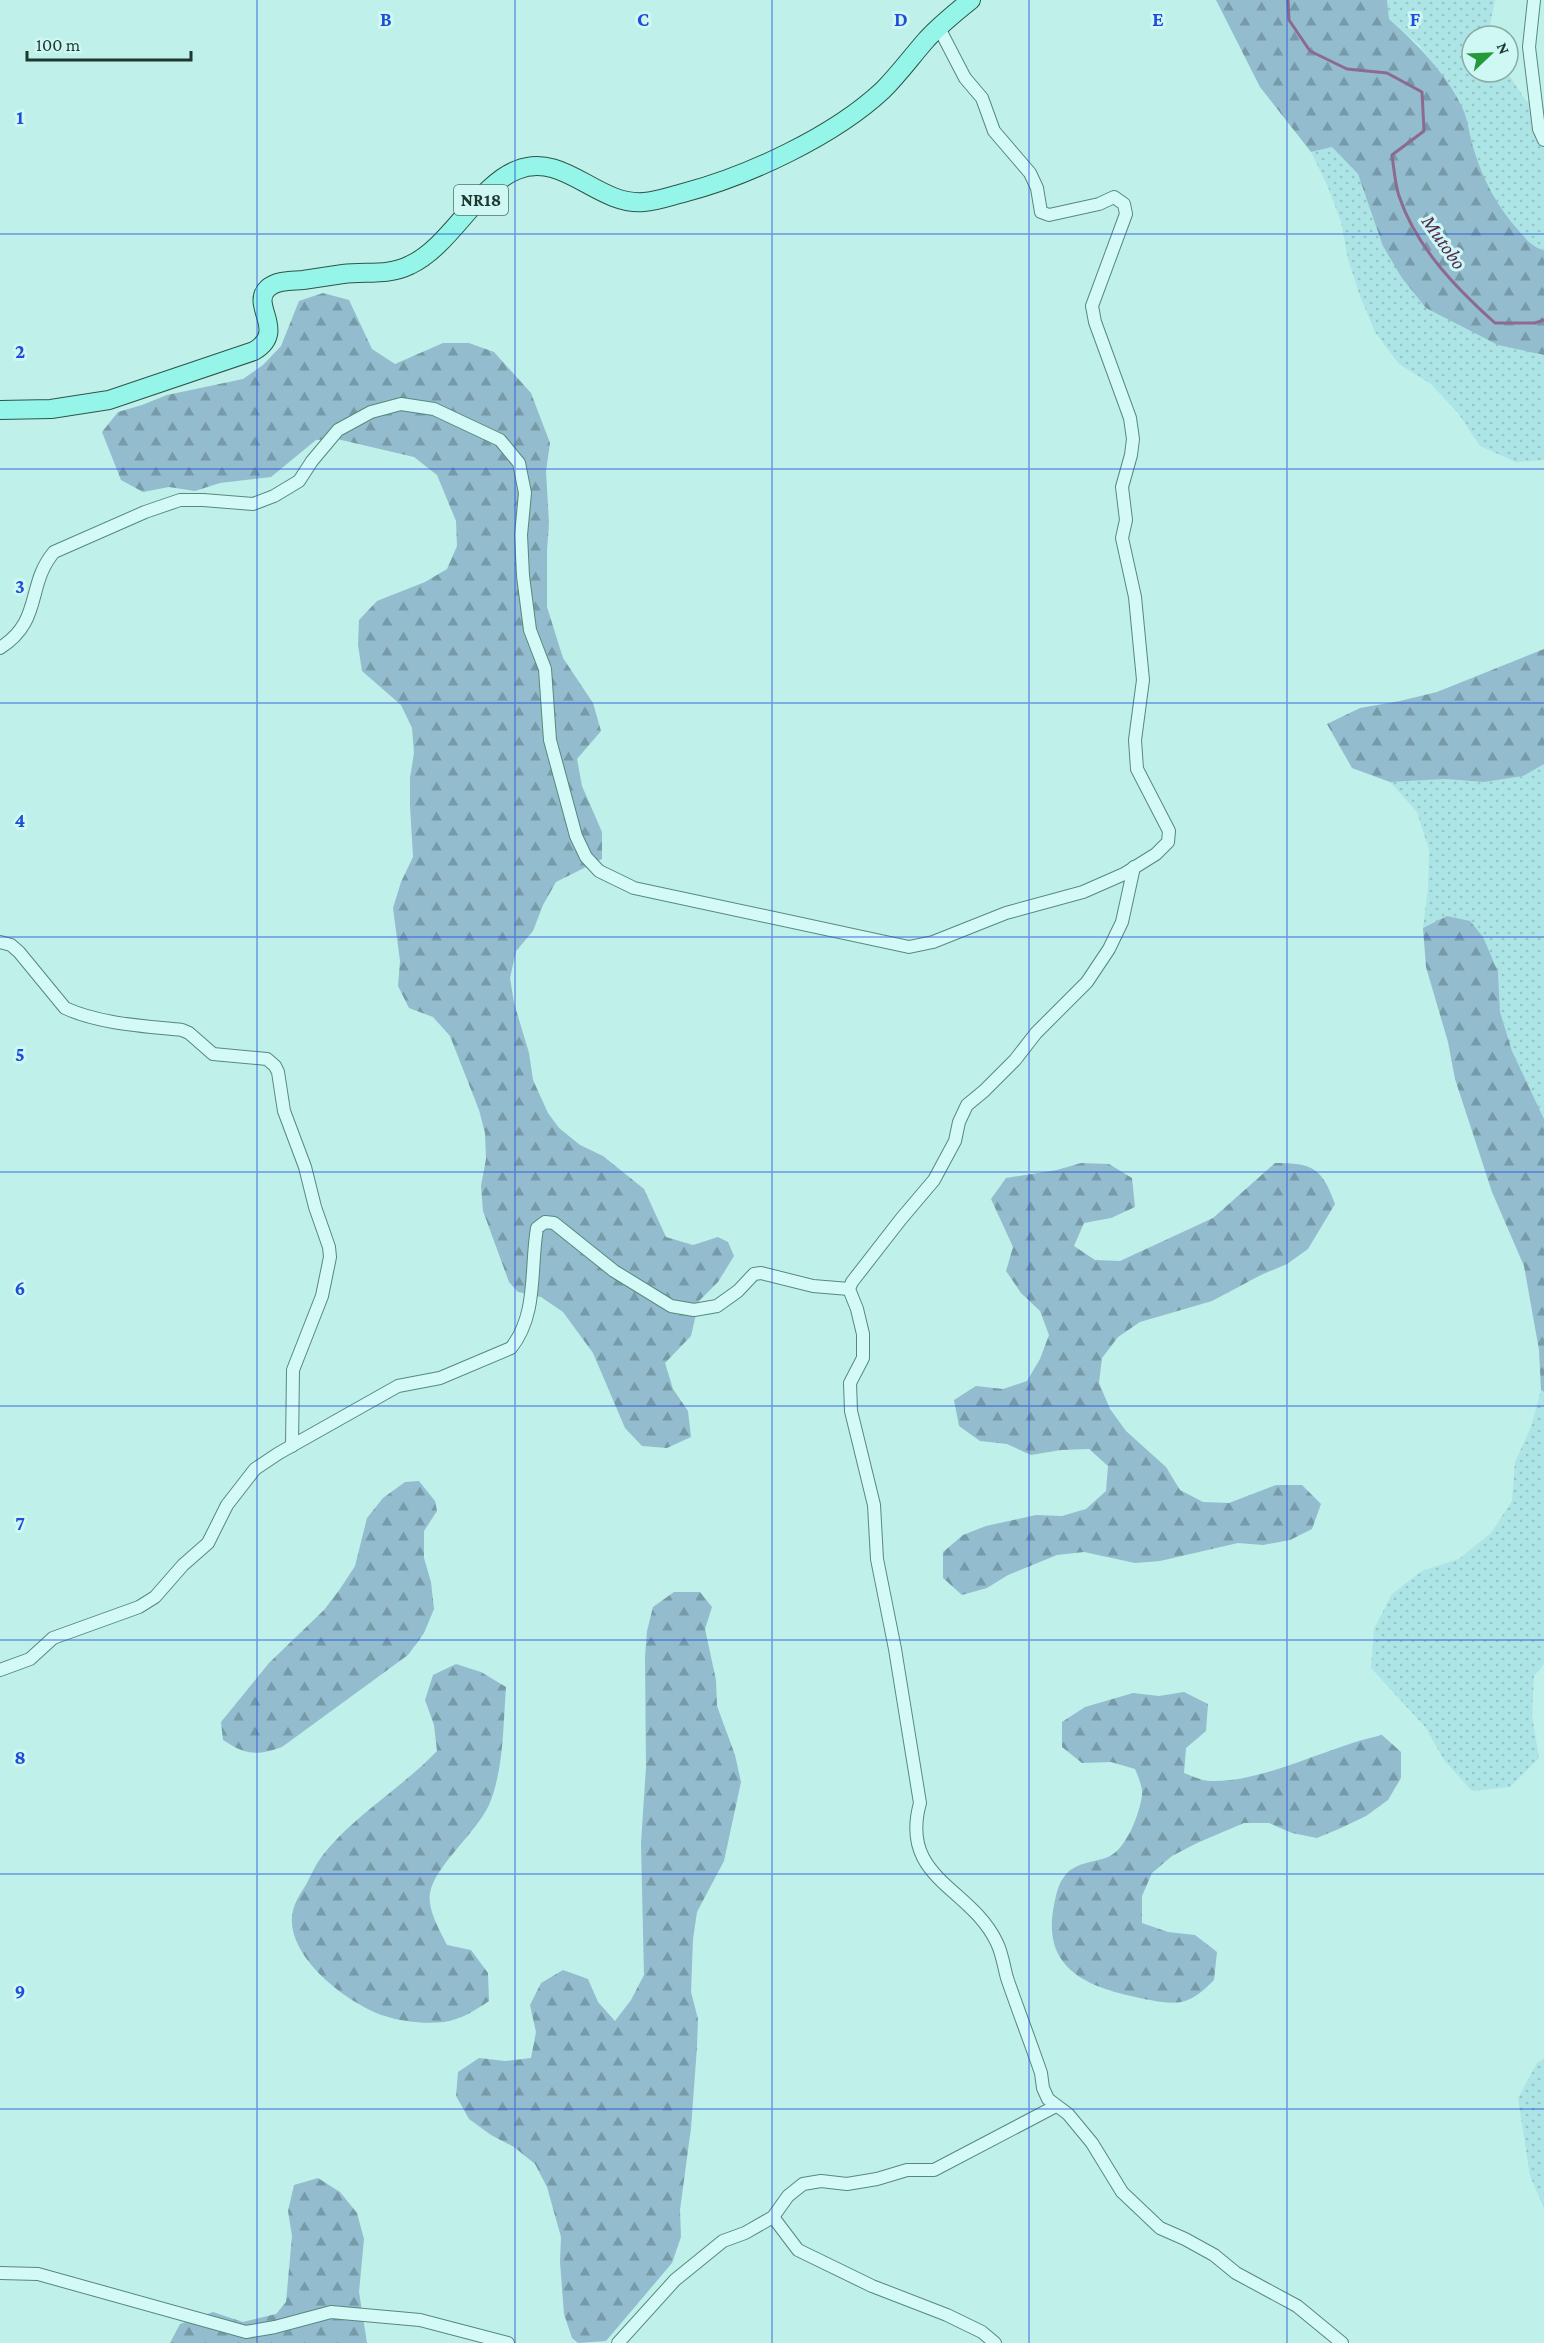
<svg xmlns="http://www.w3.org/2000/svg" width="1544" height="2343" viewBox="0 0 1544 2343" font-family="'Crimson Pro',serif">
<defs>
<pattern id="farmland-dots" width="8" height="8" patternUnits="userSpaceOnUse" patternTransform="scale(1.5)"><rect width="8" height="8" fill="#ade4e5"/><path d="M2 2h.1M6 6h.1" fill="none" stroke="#94c4c5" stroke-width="1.8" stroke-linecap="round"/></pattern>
<pattern id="forest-firs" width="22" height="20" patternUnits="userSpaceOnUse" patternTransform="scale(1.5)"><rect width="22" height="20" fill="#93bcce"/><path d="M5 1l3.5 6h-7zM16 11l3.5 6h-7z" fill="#779aa8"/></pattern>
</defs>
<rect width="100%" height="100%" fill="#bff0ea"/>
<g fill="url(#farmland-dots)">
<polygon points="1387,0 1495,0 1490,25 1494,36 1472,36 1472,72 1507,72 1526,101 1544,106 1544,250 1534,247 1507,219 1487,185 1442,75 1419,45 1389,19"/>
<polygon points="1332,147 1358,174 1371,209 1538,355 1544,355 1544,460 1516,462 1480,446 1458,413 1431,384 1399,364 1375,332 1360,296 1348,259 1341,222 1328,187 1311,152"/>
<polygon points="1544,764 1544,1119 1512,1051 1500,1012 1498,972 1447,916 1423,928 1428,888 1429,850 1417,812 1390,782 1445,779 1484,782 1523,776"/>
<polygon points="1541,1390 1544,1392 1544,1664 1534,1676 1532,1716 1539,1758 1510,1787 1472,1791 1444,1760 1426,1728 1371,1668 1374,1629 1392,1594 1422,1571 1459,1559 1491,1533 1512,1501 1515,1462 1531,1427"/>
<polygon points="1544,2059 1544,2208 1530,2176 1518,2098 1537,2063"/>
</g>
<g fill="url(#forest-firs)">
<path d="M1216,0H1387L1389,19C1418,45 1445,72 1462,107C1468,119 1469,134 1473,147C1482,178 1497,207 1519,231C1527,240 1532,247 1544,250V355L1498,345L1426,308L1402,278L1383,246L1358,174L1332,147L1311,152L1260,87Z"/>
<polygon points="323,293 349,300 372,349 395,364 443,343 469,343 494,352 531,393 550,443 546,471 549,523 547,551 547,607 563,658 593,703 601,731 577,759 582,786 602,832 602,859 556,882 543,905 533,931 516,951 510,978 514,1003 529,1053 533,1080 548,1113 559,1128 580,1145 603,1156 644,1189 666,1237 693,1245 718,1237 728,1242 734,1256 718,1282 699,1301 691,1336 665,1363 673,1389 688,1411 691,1437 667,1448 642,1446 625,1428 593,1353 563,1312 541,1297 518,1292 509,1282 483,1211 481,1186 486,1159 485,1133 479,1110 450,1036 433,1017 409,1008 398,986 400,961 393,908 401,882 413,857 410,806 410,778 414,753 412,728 401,705 362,671 358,645 359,620 377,601 425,582 447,569 457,546 456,521 437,475 414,457 337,439 316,440 271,477 220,483 195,491 169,487 143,492 121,480 102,432 118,412 142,405 167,395 243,379 263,365 281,346 299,301"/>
<polygon points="1544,649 1544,764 1523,776 1484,782 1445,779 1390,782 1352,768 1327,724 1360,708 1400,701 1437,692"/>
<polygon points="1447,916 1470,921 1483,937 1498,972 1500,1012 1512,1051 1544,1119 1544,1392 1541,1390 1539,1350 1524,1266 1492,1192 1455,1079 1448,1042 1426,967 1423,928"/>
<path d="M1081,1163L1109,1164L1132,1178L1135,1207L1111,1218L1084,1223L1074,1246L1095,1260L1120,1261L1213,1218L1275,1163C1313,1163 1322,1168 1335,1204L1308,1249L1287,1264L1261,1275L1212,1301L1140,1322L1118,1337L1102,1358L1099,1383L1110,1409L1126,1431L1166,1467L1180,1490L1203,1502L1229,1503L1276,1485H1302L1321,1504L1312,1529L1290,1540L1263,1545L1238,1543L1160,1561L1135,1563L1084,1552L1057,1555L1008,1575L987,1588L962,1595L943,1578V1552L963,1535L986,1526L1036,1515L1062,1516L1086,1509L1106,1491L1108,1466L1089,1449L1061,1450L1031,1455L1007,1444L980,1441L959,1426L954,1400L976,1386L1003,1389L1027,1381L1040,1359L1049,1335L1040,1311L1021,1293L1006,1271L1013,1247L991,1199L1006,1178L1057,1170Z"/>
<path d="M419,1481L435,1501L437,1511L424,1531V1558L431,1582L434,1609L424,1633L408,1655L282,1747C256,1756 246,1755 223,1740L221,1722L269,1663L324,1610L340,1589L355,1566L367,1518L383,1498L405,1482Z"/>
<polygon points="674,1592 700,1592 712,1607 705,1629 716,1680 717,1706 735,1755 741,1782 724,1861 697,1912 693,1939 691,1992 698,2019 697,2047 691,2128 680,2210 681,2237 672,2263 606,2341 578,2343 572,2338 564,2314 560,2262 561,2237 547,2187 535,2164 514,2147 491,2135 469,2119 456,2096 458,2072 479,2058 505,2061 531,2058 536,2032 530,2005 541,1983 563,1970 588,1979 598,2002 615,2021 631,2000 644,1975 641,1843 646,1767 645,1657 647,1631 653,1607"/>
<path d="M456,1664L481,1672L506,1687C503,1726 504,1769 489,1805C476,1833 434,1867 430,1893C427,1909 440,1931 447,1945L471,1950L488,1973L489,2001C474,2011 462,2019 444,2022C426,2024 402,2022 385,2016C347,2004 279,1952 294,1907C297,1898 303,1890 307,1883C311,1875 315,1866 320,1859C352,1816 401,1789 437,1751L434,1725L425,1700L433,1675Z"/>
<path d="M1184,1692L1208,1704L1206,1731L1186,1748L1184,1773C1192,1776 1202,1781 1211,1781C1263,1783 1329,1746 1382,1735L1401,1752V1778L1388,1800L1366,1816L1341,1828L1317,1838L1292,1833L1269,1823H1244L1197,1843L1172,1856L1152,1873L1142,1896V1923L1168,1932L1195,1935L1217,1952L1214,1980C1191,2003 1182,2006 1150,2000C1099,1990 1043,1976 1053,1911C1055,1901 1057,1885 1064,1877C1074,1862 1093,1863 1108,1857C1126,1850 1140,1813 1142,1795C1143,1788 1138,1776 1135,1769L1111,1762L1082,1763L1062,1747V1722L1085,1707L1133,1693L1159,1696Z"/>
<polygon points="318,2178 340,2192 357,2213 364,2239 359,2292 367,2343 170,2343 180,2324 213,2312 243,2322 276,2314 286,2302 292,2236 288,2211 294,2185"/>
</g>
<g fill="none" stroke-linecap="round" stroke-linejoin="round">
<path stroke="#8d6a8f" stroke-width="3" d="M1288,0L1289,20L1310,51L1347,69L1387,73L1422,92L1424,131L1392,155C1394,169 1395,184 1399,196C1416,247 1456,288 1495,323H1535L1544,320"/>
<g stroke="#57897b" stroke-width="14">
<g id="street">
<polyline points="1534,0 1529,47 1539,129 1544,140"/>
<path d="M0,648C43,621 26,585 54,552L145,512L180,500H203L253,504L274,496L299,481L312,461L338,430L371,412L401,404L434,409L500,440L519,463L525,493L521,535L523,576L530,630L545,669L550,740L576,836L586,857L599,871L634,888L909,947L933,942L1006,913L1083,892L1124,874L1156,854L1168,842L1169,831L1137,769L1135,740L1143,680L1135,597L1122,538L1126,520L1122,487L1131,455L1133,439L1130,418L1095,322L1092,306L1126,214L1124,204L1114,197L1099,204L1049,215L1041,212L1037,188L1030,173L994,131L982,98L965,78L939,28"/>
<path d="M1134,867L1122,922L1109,949L1087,982L1036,1033L1015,1060L984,1091L967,1105L959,1122L955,1141L934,1180L901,1219L852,1282L849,1289L857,1309L863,1334V1358L850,1383L851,1411L874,1505L877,1559L895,1649L920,1803C899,1879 971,1887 997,1943C1002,1953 1004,1967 1007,1978C1018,2010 1030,2041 1041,2073L1043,2088L1048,2099L1068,2114L1092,2143L1122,2192L1160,2228L1185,2239L1214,2255L1236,2273L1297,2306L1342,2343"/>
<path d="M0,942L11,945L19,952L65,1008C100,1024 144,1026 182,1030L189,1033L213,1054L267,1059L275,1066L278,1072L284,1111L305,1167L315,1207L329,1247L330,1257L322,1296L293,1370L292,1446"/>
<path d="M0,1670L30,1659L53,1638L139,1607L155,1597L183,1565L208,1543L227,1505L255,1469L279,1453L398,1386L440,1378L511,1348C538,1314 530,1269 537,1228L545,1222L554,1223L614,1271L671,1306L694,1310L717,1306L738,1291L754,1274L761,1273L813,1286L849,1289"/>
<polyline points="773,2217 798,2250 872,2286 947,2315 982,2332 995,2343"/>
<polyline points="0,2273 38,2274 246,2332 275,2327 331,2312 420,2320 508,2343"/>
<polyline points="618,2343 675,2280 723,2241 745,2233 773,2217 788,2196 803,2184 821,2181 847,2184 877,2179 907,2170 934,2170 1056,2106"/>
</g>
</g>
<g stroke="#2c5648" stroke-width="20">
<path id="primary" d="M0,410L51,409L109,400L254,351C288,331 249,305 268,288C277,280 291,281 303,280C316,278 330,276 343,274C366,271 388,276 410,265C451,246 478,185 517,170C564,151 597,206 644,202C657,201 671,196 683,193C748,176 834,136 883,90C899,74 912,56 927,39C940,25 956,12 971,0"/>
</g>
<use href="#street" stroke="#d3faf6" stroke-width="12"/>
<use href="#primary" stroke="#95f5e9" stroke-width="18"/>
</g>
<path fill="none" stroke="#1d4ed8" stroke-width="1.5" stroke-opacity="0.55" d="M257,0V2343M515,0V2343M772,0V2343M1029,0V2343M1287,0V2343M0,234H1544M0,469H1544M0,703H1544M0,937H1544M0,1172H1544M0,1406H1544M0,1640H1544M0,1874H1544M0,2109H1544"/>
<g text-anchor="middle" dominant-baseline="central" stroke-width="6" stroke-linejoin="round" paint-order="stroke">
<rect fill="#cff7f3" stroke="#52716a" stroke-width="1.5" x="454" y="185" width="54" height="30" rx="4.5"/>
<g font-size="18" font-weight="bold" fill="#1c382f">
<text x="481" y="200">NR18</text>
</g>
<g font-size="21" font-style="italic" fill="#582b53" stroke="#cff7f3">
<text transform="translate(1444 242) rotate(55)">Mutobo</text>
</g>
</g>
<g font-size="20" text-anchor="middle" font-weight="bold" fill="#1d4ed8" stroke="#cff7f3" stroke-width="6" stroke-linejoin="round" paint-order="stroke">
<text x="386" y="26">B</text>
<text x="643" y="26">C</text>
<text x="901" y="26">D</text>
<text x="1158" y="26">E</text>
<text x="1415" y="26">F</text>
<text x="20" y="124">1</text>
<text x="20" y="358">2</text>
<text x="20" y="593">3</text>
<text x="20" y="827">4</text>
<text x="20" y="1061">5</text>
<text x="20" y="1295">6</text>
<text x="20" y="1530">7</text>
<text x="20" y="1764">8</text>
<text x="20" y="1998">9</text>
</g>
<g transform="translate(1490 54) rotate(67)"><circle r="28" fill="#cff7f3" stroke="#87aba5" stroke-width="1.5"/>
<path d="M0-4.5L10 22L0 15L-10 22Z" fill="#259a3a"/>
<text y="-9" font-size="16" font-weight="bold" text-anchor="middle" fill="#1c382f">N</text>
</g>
<path d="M27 51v9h164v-9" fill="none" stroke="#1c382f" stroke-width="3"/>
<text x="36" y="51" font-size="18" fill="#1c382f" stroke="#cff7f3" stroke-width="4.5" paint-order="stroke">100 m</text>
</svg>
